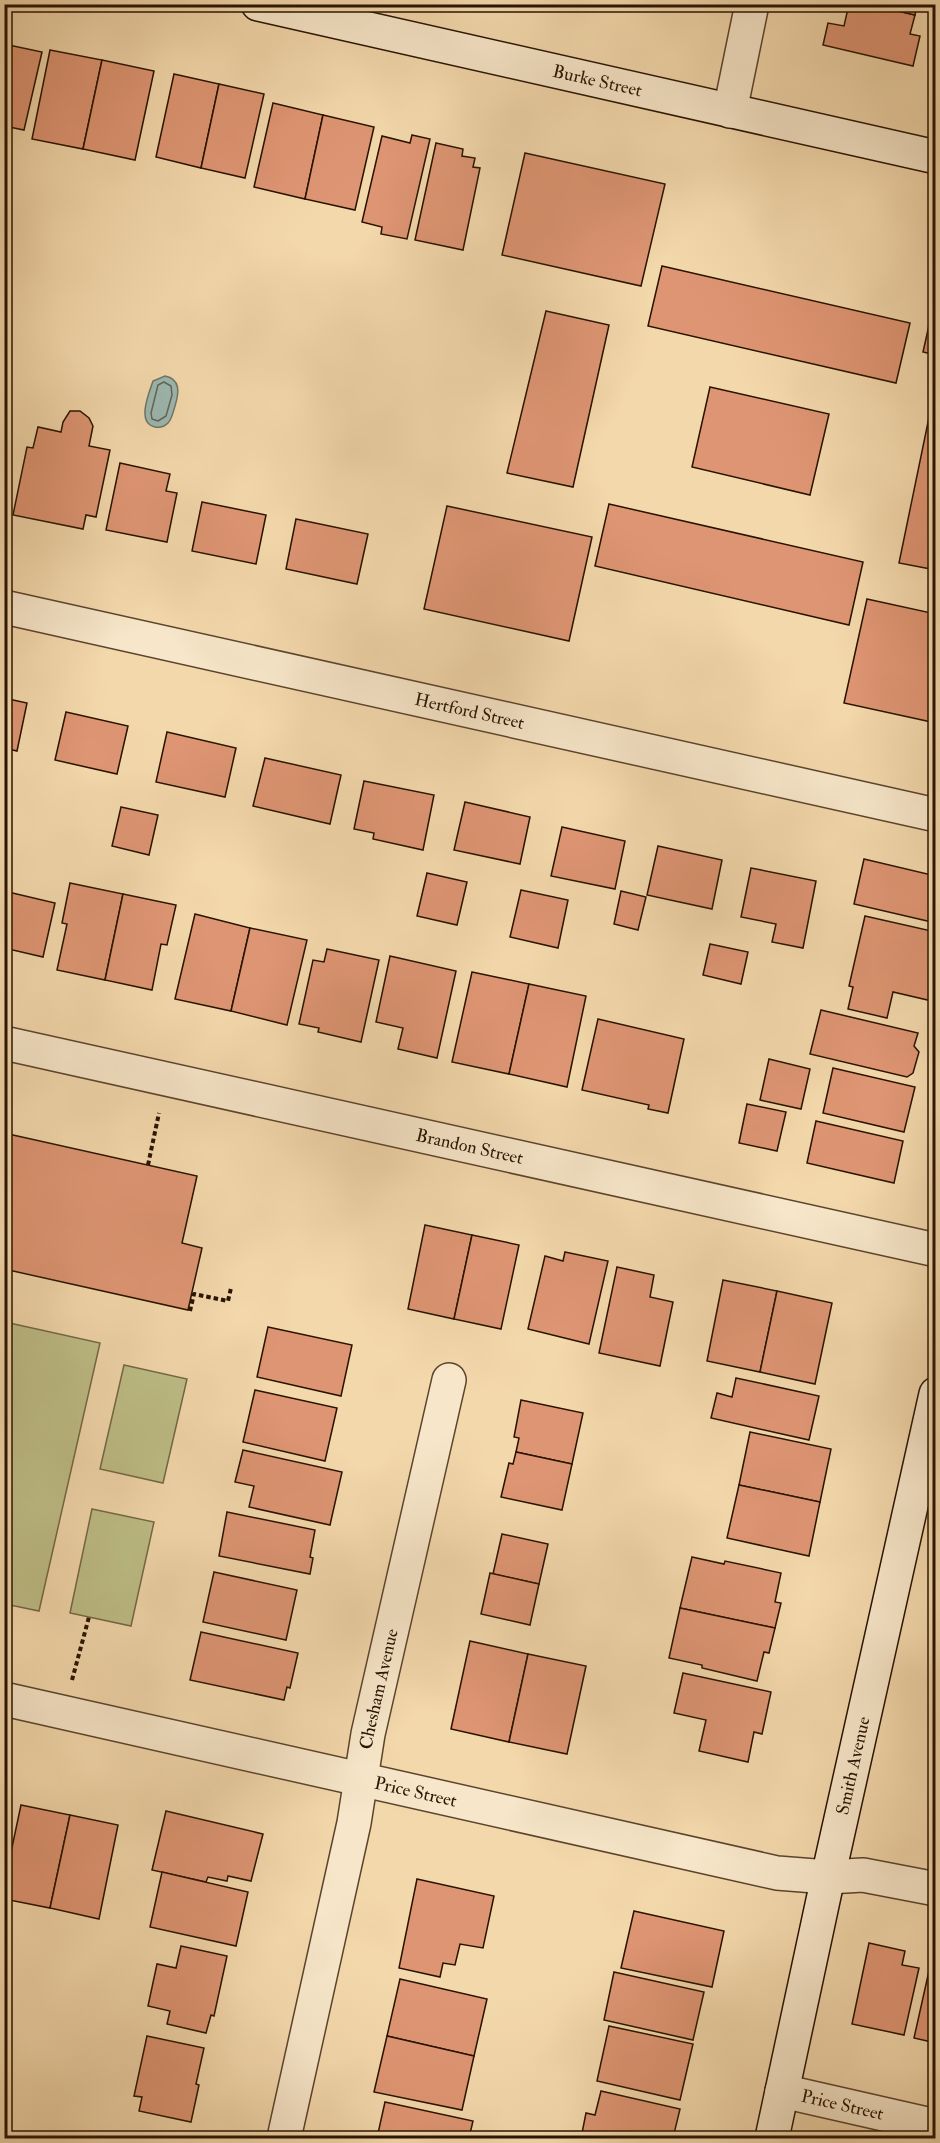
<svg xmlns="http://www.w3.org/2000/svg" width="940" height="2143" viewBox="0 0 940 2143" font-family="'IM FELL Double Pica',serif">
<rect width="100%" height="100%" fill="#f3d8ac"/>
<filter id="stains"><feTurbulence type="fractalNoise" baseFrequency=".00333" numOctaves="4"/><feColorMatrix values="0 0 0 0 .2 0 0 0 0 .09 0 0 0 0 .02 0 0 0 .5 -.17"/></filter>
<radialGradient id="worn" r=".72"><stop offset=".6" stop-color="#630" stop-opacity="0"/><stop offset="1" stop-color="#630" stop-opacity=".3"/></radialGradient>
<g fill="#bebe87" stroke="#736844" stroke-width="1.5">
<polygon points="5,1322 100,1343 39,1611 5,1604"/>
<polygon points="124,1365 187,1379 163,1483 100,1469"/>
<polygon points="92,1509 154,1522 131,1626 70,1613"/>
</g>
<path fill="#9db8b1" stroke="#6e766b" stroke-width="1.5" d="M165,376C181,379 179,393 175,406C173,412 172,419 168,423C164,427 160,428 155,427C136,423 149,393 153,381Z"/>
<g fill="none" stroke-linecap="round" stroke-linejoin="round">
<polygon stroke="#626659" stroke-width="1.5" points="164,382 171,386 172,395 166,416 158,421 152,419 151,413 158,385"/>
</g>
<g fill="#de9573" stroke="#281301" stroke-width="1.5">
<polygon points="634,4 663,4 662,11"/>
<polygon points="849,4 868,4 915,15 910,34 920,36 913,66 823,45 828,23 844,26"/>
<polygon points="868,4 917,4 915,15"/>
<polygon points="4,44 42,52 24,130 4,126"/>
<polygon points="50,50 102,60 83,149 32,139"/>
<polygon points="102,60 154,71 135,160 83,149"/>
<polygon points="174,74 219,84 201,168 156,157"/>
<polygon points="219,84 264,94 245,178 201,168"/>
<polygon points="273,103 323,115 305,199 254,187"/>
<polygon points="323,115 374,127 355,210 305,199"/>
<polygon points="412,135 430,139 407,239 381,234 382,227 362,222 382,136 410,143"/>
<polygon points="436,143 463,149 462,156 475,158 473,167 480,168 463,250 415,240"/>
<polygon points="525,153 665,184 641,286 502,255"/>
<polygon points="662,266 910,323 896,383 648,326"/>
<polygon points="936,294 936,355 923,352"/>
<polygon points="546,311 609,325 573,487 507,473"/>
<polygon points="710,387 829,414 810,495 692,467"/>
<polygon points="933,398 936,399 936,570 899,563"/>
<polygon points="70,411 80,411 89,418 93,426 89,446 110,450 96,517 86,515 83,529 13,515 27,447 33,448 38,427 61,432 63,422"/>
<polygon points="120,463 170,474 166,491 177,493 167,542 106,530"/>
<polygon points="202,502 266,515 256,564 192,551"/>
<polygon points="609,504 863,562 849,625 595,566"/>
<polygon points="447,506 592,537 569,641 424,609"/>
<polygon points="296,519 368,534 357,584 286,569"/>
<polygon points="867,599 936,614 936,723 844,703"/>
<polygon points="4,698 27,703 17,751 4,748"/>
<polygon points="66,712 128,726 117,774 55,760"/>
<polygon points="167,732 236,748 225,797 156,782"/>
<polygon points="265,758 341,775 330,824 253,806"/>
<polygon points="364,781 434,795 423,850 373,839 374,833 354,829"/>
<polygon points="465,802 530,817 520,864 454,850"/>
<polygon points="121,807 158,815 149,855 112,846"/>
<polygon points="562,827 625,841 615,889 551,876"/>
<polygon points="658,846 722,860 712,909 647,895"/>
<polygon points="864,859 936,876 936,923 854,904"/>
<polygon points="751,868 816,881 803,948 772,942 776,924 741,917"/>
<polygon points="427,873 467,882 457,925 417,916"/>
<polygon points="70,883 123,894 105,980 57,970 67,924 62,923"/>
<polygon points="521,890 568,900 558,948 510,937"/>
<polygon points="4,891 55,903 43,957 4,948"/>
<polygon points="621,891 646,897 638,930 614,924"/>
<polygon points="123,894 176,905 167,945 161,944 152,990 105,980"/>
<polygon points="195,914 250,928 231,1011 175,999"/>
<polygon points="865,916 936,932 936,984 932,1001 893,992 887,1018 848,1009 853,987 849,986"/>
<polygon points="250,928 307,940 287,1025 231,1011"/>
<polygon points="710,944 748,952 741,984 703,975"/>
<polygon points="327,949 379,960 361,1042 318,1032 319,1028 299,1024 313,960 324,962"/>
<polygon points="390,956 456,971 437,1058 398,1049 403,1028 376,1022"/>
<polygon points="472,972 529,984 509,1074 452,1062"/>
<polygon points="529,984 586,996 567,1087 509,1074"/>
<polygon points="821,1010 918,1033 914,1046 919,1052 913,1073 907,1077 810,1054"/>
<polygon points="598,1019 684,1039 668,1113 648,1109 649,1105 582,1090"/>
<polygon points="769,1059 810,1069 801,1109 760,1100"/>
<polygon points="833,1068 915,1087 904,1132 823,1113"/>
<polygon points="747,1104 786,1112 777,1151 739,1143"/>
<polygon points="816,1121 903,1141 894,1183 807,1163"/>
<polygon points="4,1133 197,1176 182,1243 202,1248 188,1310 4,1269"/>
<polygon points="425,1225 472,1235 454,1319 408,1309"/>
<polygon points="472,1235 519,1245 501,1329 454,1319"/>
<polygon points="565,1252 608,1261 589,1344 528,1329 545,1256 563,1261"/>
<polygon points="617,1267 654,1275 650,1297 673,1302 660,1366 599,1353"/>
<polygon points="723,1280 777,1291 760,1372 707,1361"/>
<polygon points="777,1291 832,1303 815,1384 760,1372"/>
<polygon points="268,1327 352,1345 341,1396 257,1377"/>
<polygon points="736,1378 819,1396 809,1440 711,1418 717,1393 732,1397"/>
<polygon points="255,1390 337,1408 325,1461 243,1442"/>
<polygon points="521,1400 583,1413 572,1464 516,1452 519,1438 514,1437"/>
<polygon points="750,1432 831,1449 820,1502 739,1485"/>
<polygon points="243,1450 342,1472 330,1525 249,1507 254,1486 235,1482"/>
<polygon points="516,1452 572,1464 562,1510 501,1497 509,1463 513,1464"/>
<polygon points="739,1485 820,1502 809,1556 727,1538"/>
<polygon points="227,1512 315,1530 310,1557 313,1558 310,1574 219,1556"/>
<polygon points="502,1534 548,1544 539,1584 493,1574"/>
<polygon points="692,1557 724,1564 725,1561 781,1573 775,1602 781,1603 775,1628 680,1608"/>
<polygon points="214,1572 297,1590 286,1640 203,1622"/>
<polygon points="490,1573 539,1584 530,1625 481,1614"/>
<polygon points="680,1608 775,1628 769,1653 764,1652 757,1681 702,1668 702,1665 669,1658"/>
<polygon points="201,1632 298,1653 290,1688 287,1687 284,1700 190,1680"/>
<polygon points="470,1641 528,1654 509,1742 451,1729"/>
<polygon points="528,1654 586,1666 567,1754 509,1742"/>
<polygon points="683,1673 771,1692 762,1734 754,1732 748,1762 699,1751 706,1720 674,1713"/>
<polygon points="21,1805 70,1815 50,1908 4,1899 4,1885"/>
<polygon points="166,1811 263,1834 251,1881 228,1876 227,1881 208,1877 206,1882 152,1870"/>
<polygon points="70,1815 118,1825 99,1919 50,1908"/>
<polygon points="162,1872 248,1892 236,1946 150,1927"/>
<polygon points="417,1879 494,1896 483,1948 460,1944 455,1965 443,1963 440,1977 399,1968"/>
<polygon points="634,1911 724,1931 712,1987 621,1968"/>
<polygon points="869,1943 905,1951 902,1965 919,1968 904,2035 852,2024"/>
<polygon points="181,1946 227,1956 214,2016 211,2015 206,2033 167,2024 170,2011 148,2006 157,1964 176,1968"/>
<polygon points="931,1962 936,1963 936,2043 914,2038"/>
<polygon points="614,1972 704,1992 693,2040 604,2020"/>
<polygon points="400,1979 487,1999 474,2056 387,2036"/>
<polygon points="609,2026 693,2044 680,2100 597,2081"/>
<polygon points="147,2036 204,2048 196,2084 199,2085 191,2122 139,2111 142,2097 134,2096"/>
<polygon points="387,2036 474,2056 462,2110 374,2092"/>
<polygon points="601,2091 680,2109 673,2138 581,2138 586,2113 595,2115"/>
<polygon points="385,2102 473,2121 469,2138 370,2138 370,2137 377,2138"/>
<polygon points="143,2132 169,2138 141,2138"/>
</g>
<g fill="none" stroke-linecap="round" stroke-linejoin="round">
<g stroke="#5b442c" stroke-width="36">
<g id="street">
<polyline points="730,111 752,4"/>
<path id="s1" d="M4,607L936,815"/>
<path id="s2" d="M4,1043L936,1250"/>
<path id="s3" d="M4,1699L777,1873L828,1877L863,1875L936,1889"/>
<path id="s4" d="M782,2091L936,2126"/>
<path id="s5" d="M284,2138L354,1823L368,1734L449,1380"/>
</g>
</g>
<g stroke="#281301" stroke-width="36">
<g id="secondary">
<path id="s6" d="M258,4L936,157"/>
<path id="s7" d="M772,2138L828,1877L936,1394"/>
</g>
</g>
<g stroke="#281301" stroke-width="4" stroke-dasharray="4.5 3" stroke-linecap="butt">
<polyline points="148,1165 159,1113"/>
<polyline points="190,1311 194,1294 228,1301 231,1288"/>
<polyline points="72,1680 89,1617"/>
</g>
<use href="#street" stroke="#f7e6c9" stroke-width="33"/>
<use href="#secondary" stroke="#f7e6c9" stroke-width="33"/>
</g>
<g text-anchor="middle" dominant-baseline="central" stroke-width="5" stroke-linejoin="round" paint-order="stroke">
<g font-size="18" fill="#281301" stroke="#f7e6c9">
<text stroke="none"><textPath href="#s6" startOffset="348">Burke Street</textPath></text>
<text stroke="none"><textPath href="#s1" startOffset="477">Hertford Street</textPath></text>
<text stroke="none"><textPath href="#s2" startOffset="477">Brandon Street</textPath></text>
<text stroke="none"><textPath href="#s5" startOffset="459">Chesham Avenue</textPath></text>
<text stroke="none"><textPath href="#s7" startOffset="381">Smith Avenue</textPath></text>
<text stroke="none"><textPath href="#s3" startOffset="422">Price Street</textPath></text>
<text stroke="none"><textPath href="#s4" startOffset="62">Price Street</textPath></text>
</g>
</g>
<rect width="940" height="2143" fill="none" stroke="#f3d8ac" stroke-width="24"/>
<rect x="6" y="6" width="928" height="2131" fill="none" stroke="#281301" stroke-width="3"/>
<rect x="12" y="12" width="916" height="2119" fill="none" stroke="#281301" stroke-width="1.5"/>
<rect width="100%" height="100%" filter="url(#stains)"/>
<rect width="100%" height="100%" fill="url(#worn)"/>
</svg>
